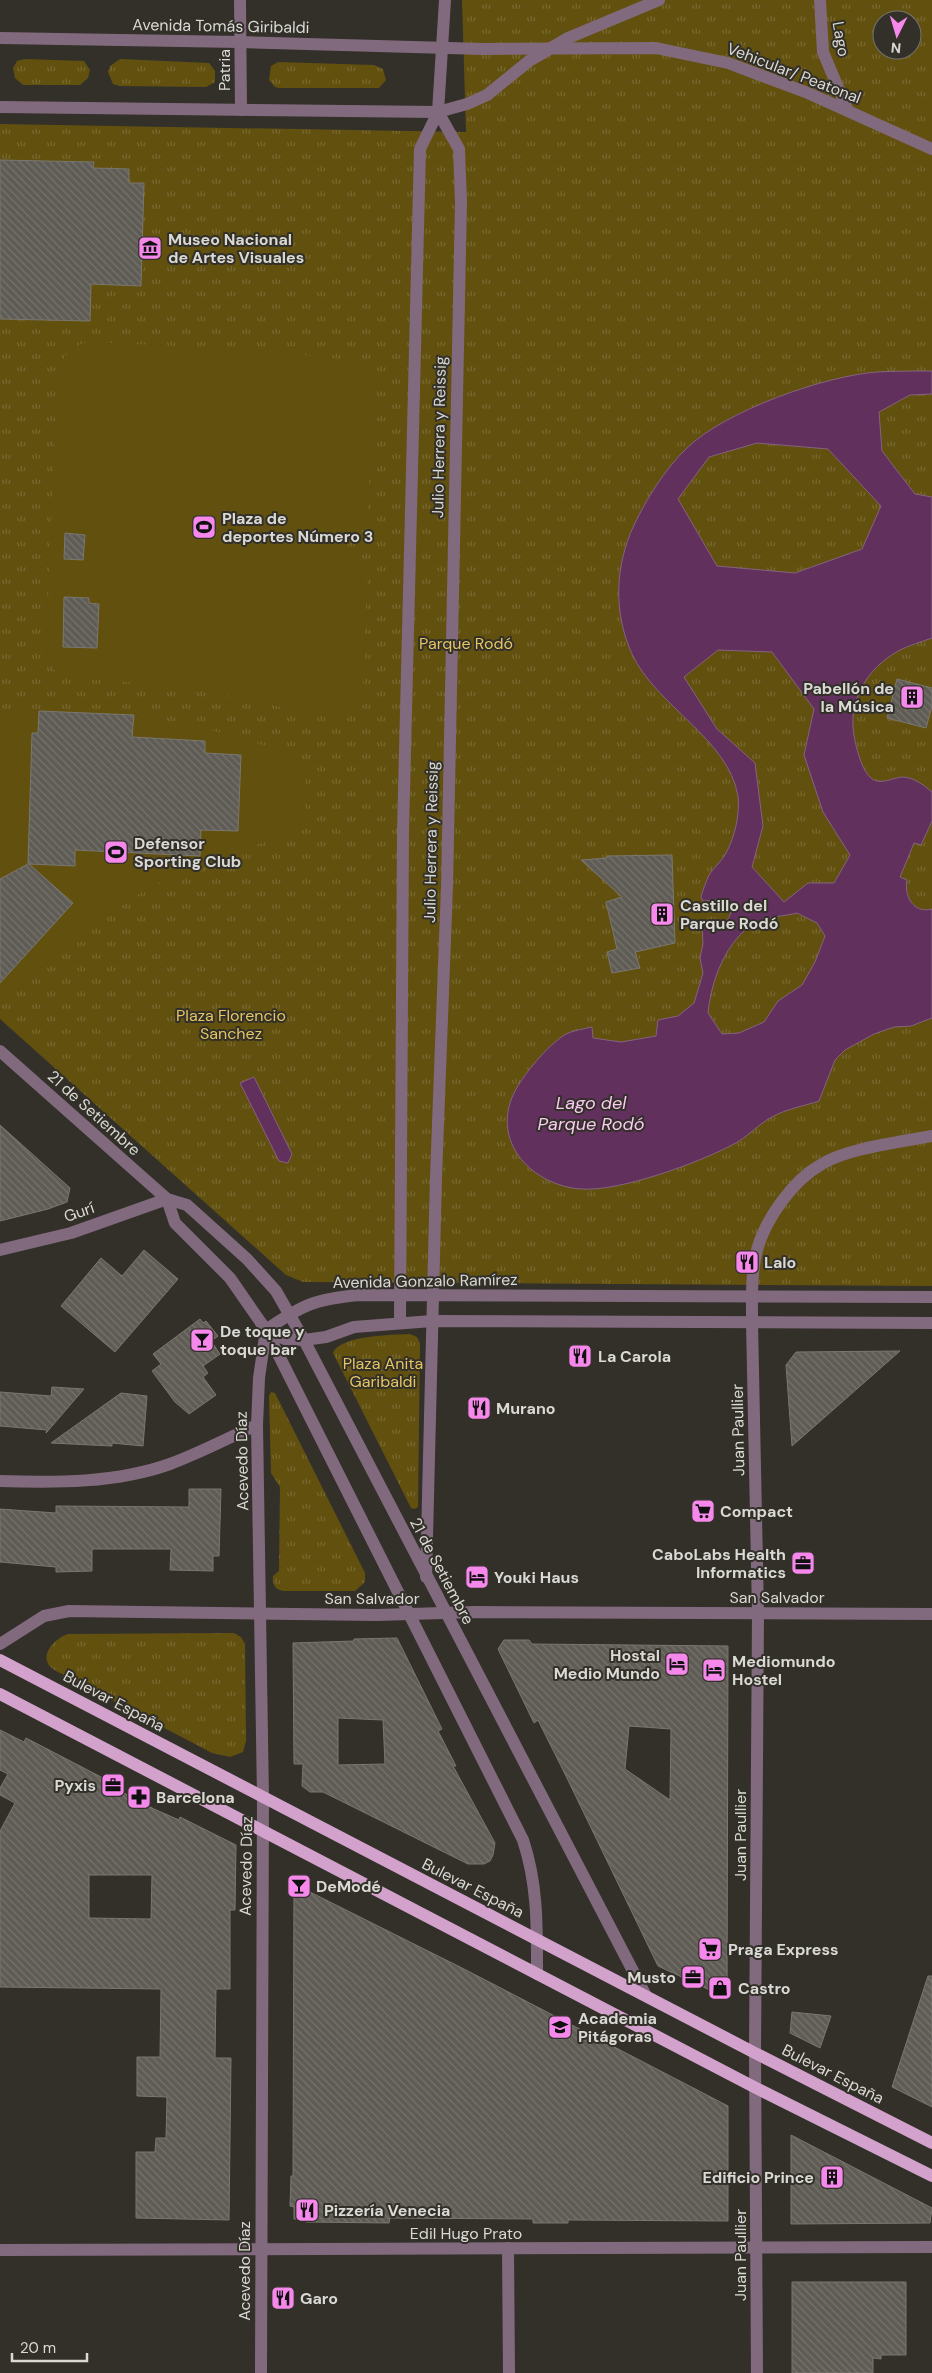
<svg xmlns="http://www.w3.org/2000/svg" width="932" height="2373" viewBox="0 0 932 2373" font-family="'DM Sans',sans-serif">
<defs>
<pattern id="grass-tufts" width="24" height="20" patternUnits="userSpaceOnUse" patternTransform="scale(1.25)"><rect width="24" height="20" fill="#62500f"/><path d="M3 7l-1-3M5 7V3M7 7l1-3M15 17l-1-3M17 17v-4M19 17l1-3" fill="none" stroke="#786931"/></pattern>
<pattern id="building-back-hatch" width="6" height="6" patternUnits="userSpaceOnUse" patternTransform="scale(1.25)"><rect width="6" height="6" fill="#5f5c55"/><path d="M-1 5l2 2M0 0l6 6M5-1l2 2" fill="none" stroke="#75736d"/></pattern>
</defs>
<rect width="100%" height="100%" fill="#323029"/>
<g fill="url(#grass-tufts)" fill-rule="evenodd">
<path d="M462,0H932V1286L303,1282L286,1275L0,1019V124L466,132ZM882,20H912V50H882Z"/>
<polygon points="25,59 84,61 90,70 88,78 80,85 23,85 15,78 13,68 17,61"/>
<polygon points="120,59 209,63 215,71 215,82 206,87 119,86 113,84 108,72 110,66"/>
<polygon points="278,62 374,65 383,69 386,80 379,88 279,88 275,87 269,80 271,66"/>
<path d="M410,1334L417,1337L420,1343L418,1507L414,1509L411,1508L333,1353C340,1335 393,1335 410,1334Z"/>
<path d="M271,1392L275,1393L365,1573V1582L355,1591H284C275,1590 272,1584 273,1576L279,1571L280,1487L271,1473L269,1396Z"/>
<path d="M234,1633L241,1637L245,1644L246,1741L243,1752L230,1757L212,1753L56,1671C36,1660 51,1640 68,1634Z"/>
</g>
<g fill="#62500f">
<path d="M91,342L295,352L302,355L367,362L372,365L376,374L367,517L348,536L347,556L367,575L363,687L353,705L330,715H318L222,694L163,685L66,677L53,669L46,653L57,374C61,357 73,344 91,342Z"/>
<path d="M38,710C115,710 191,721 265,746C280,751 300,754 306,770L305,821L297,832L291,835C268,842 244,847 222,855C144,883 77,929 20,989L11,994H0V712Z"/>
</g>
<g fill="#61305c" stroke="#856380" fill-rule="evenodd">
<path d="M932,371V394L910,395L879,412L882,451L915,494L932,497V638C921,642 910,645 900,650C866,668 846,703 855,741C858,753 862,771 872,779C881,785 892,778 902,777C913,777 924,785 932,792V821L921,845L914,843L900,877L907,880C904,896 913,914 932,909V1018L911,1026L894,1027L874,1034L845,1050L835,1060L819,1101C804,1106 786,1109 772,1117C758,1124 747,1138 732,1145C698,1163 619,1192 581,1189C538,1186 496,1150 510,1103C515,1087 527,1072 538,1059C546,1050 556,1040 566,1034C574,1030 584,1029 592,1027L593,1038L621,1042L656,1036L658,1020L678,1016L694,1003L703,973L700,958L703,944L702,923L726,921C729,918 731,915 731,910C731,895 712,901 703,901L701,897C703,889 706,882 709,875C714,867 722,861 726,853C735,837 740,814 738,796C728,738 656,706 632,654C613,612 615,566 634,525C647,498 665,469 687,448C725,411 824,376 877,372C895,371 914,371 932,371ZM757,443L828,449L881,506L862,549L795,573L717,566L678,499L709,457ZM718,650L772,652L814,709L804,755L823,812L850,855L834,883H808L784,902L752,867L763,826L755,763L717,729L684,677ZM797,913L817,923L825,936L815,962L802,985L778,1001L764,1022L739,1033L722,1034L708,1013C711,981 726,940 755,923C766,917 785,916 797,913Z"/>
<polygon points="254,1077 292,1154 288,1163 279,1161 240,1083"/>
</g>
<g fill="url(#building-back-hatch)" stroke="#7a776f" fill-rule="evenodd">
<polygon points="0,160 94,162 93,168 129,169 129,183 144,183 141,286 91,284 90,321 0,319"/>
<polygon points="65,533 85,535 83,560 64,559"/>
<polygon points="64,597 89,598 89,603 99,604 97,648 63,647"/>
<polygon points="897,679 932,688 932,706 926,728 887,718"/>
<polygon points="39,711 134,715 132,737 205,741 205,753 241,755 238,831 201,830 200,856 75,850 75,866 29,864 73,903 0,983 0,879 28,864 32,733 38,733"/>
<polygon points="672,855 675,943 635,952 640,968 612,973 607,952 617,949 606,902 622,897 581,860 607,858 607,856"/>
<polygon points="0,1125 70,1188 67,1202 48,1209 0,1221"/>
<polygon points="144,1250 178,1279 115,1352 61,1306 101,1258 122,1276"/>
<polygon points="200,1319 203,1323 206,1321 218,1336 211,1341 220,1354 203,1366 208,1373 203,1377 216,1395 189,1414 175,1402 152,1371 161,1364 153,1354"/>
<polygon points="900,1351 792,1446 786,1365 796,1352"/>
<polygon points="52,1387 84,1389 46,1433 47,1430 0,1426 0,1392 51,1396"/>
<polygon points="121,1393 147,1396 143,1446 112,1443 112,1446 51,1443"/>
<polygon points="189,1489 221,1489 219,1556 213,1556 213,1571 170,1570 171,1549 92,1549 92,1571 56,1572 56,1567 0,1562 0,1509 56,1513 56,1506 189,1507"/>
<path d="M397,1638L442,1729L438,1731L456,1766H453L495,1843L493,1855L490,1861L484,1864H468L323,1792H310L302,1786L303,1764H294L293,1643L354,1641V1639ZM338,1718L383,1720L385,1764L338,1765Z"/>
<path d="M504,1640H529L532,1644L728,1646L727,1998L658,1966L566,1776L538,1720L534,1723L498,1649ZM629,1726L671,1729L670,1800L625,1769Z"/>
<path d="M0,1730L24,1742L26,1738L103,1778L101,1781L154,1809L179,1820L180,1817L236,1845L235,1910H230V1989H216L215,2058H231L229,2220L136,2218V2152H155L156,2138H166L167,2097L137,2096V2057H160L161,1989L0,1987V1831L15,1803L0,1795V1788L8,1774L0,1770ZM89,1875H152L151,1919L89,1918Z"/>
<polygon points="294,1884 466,1970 728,2106 728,2221 568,2220 568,2223 533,2223 533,2219 390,2218 389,2223 306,2222 305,2219 294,2219 294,2207 290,2206 291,2176 293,2176"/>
<polygon points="928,1976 932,1976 932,2107 892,2087"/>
<polygon points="792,2012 831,2016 820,2048 790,2033"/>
<polygon points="791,2135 932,2208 930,2223 791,2224"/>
<polygon points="792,2282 906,2282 906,2355 881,2355 881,2359 873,2358 873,2373 792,2373"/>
</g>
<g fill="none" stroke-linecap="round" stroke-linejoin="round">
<g stroke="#826a7e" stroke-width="12">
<polyline points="240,0 241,110"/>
<polyline points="820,0 823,52 847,109"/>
<polyline points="0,38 240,42 483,49 656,48 728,63 808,93 932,149"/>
<polyline points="0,107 438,112 467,104 487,95 529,61 568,38 659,0"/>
<polyline points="0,1051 167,1199 187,1205 247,1259 276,1291 304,1340 645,1994"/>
<path d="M167,1199L175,1223L230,1278L266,1330L523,1840C538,1885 537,1928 537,1974"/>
<polyline points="0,1250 71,1233 167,1199"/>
<polyline points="400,1322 403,832 420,149 438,112 445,0"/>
<path d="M266,1330C302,1305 315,1299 359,1295L932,1297"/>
<polyline points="266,1330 285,1339 304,1340 326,1337 354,1327 432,1321 932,1323"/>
<path d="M0,1481C55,1483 117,1483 170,1464C200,1453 228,1438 257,1425"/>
<polyline points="426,1577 436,1177 447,886 461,202 459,149 438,112"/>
<polyline points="0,1644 44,1616 69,1611 377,1615 476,1612 932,1614"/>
<polyline points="508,2248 509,2373"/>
<polyline points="0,2250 932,2247"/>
<polyline points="261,2373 263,1798 257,1425 259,1378 266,1330"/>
<path d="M757,2373L755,2053L758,1613L752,1322C752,1299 751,1273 757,1250C766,1218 793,1180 822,1164C848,1148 901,1142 932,1136"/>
</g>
<g stroke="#d3a2cc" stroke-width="12">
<polyline points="0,1660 755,2053 932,2143"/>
<polyline points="0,1694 756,2088 932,2176"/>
</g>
</g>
<defs>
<g id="museum-square" transform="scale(1.25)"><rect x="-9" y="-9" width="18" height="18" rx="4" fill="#f788eb" stroke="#323029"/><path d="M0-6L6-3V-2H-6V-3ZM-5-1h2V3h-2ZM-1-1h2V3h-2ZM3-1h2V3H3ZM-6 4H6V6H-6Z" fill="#111"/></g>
<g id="stadium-square" transform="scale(1.25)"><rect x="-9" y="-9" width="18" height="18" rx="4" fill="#f788eb" stroke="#323029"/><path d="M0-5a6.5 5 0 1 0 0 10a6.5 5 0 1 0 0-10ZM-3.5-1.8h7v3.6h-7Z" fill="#111"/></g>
<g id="building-square" transform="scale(1.25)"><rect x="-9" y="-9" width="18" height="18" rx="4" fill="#f788eb" stroke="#323029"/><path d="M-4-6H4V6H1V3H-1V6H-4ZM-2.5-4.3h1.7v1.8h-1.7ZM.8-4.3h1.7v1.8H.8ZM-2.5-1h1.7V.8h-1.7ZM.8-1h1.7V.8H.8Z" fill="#111"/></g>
<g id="restaurant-square" transform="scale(1.25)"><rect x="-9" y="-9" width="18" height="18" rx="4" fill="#f788eb" stroke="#323029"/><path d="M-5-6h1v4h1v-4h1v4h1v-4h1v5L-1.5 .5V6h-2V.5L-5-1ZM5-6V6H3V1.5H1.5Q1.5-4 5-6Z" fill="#111"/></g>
<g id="bar-square" transform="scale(1.25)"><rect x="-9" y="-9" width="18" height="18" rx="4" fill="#f788eb" stroke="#323029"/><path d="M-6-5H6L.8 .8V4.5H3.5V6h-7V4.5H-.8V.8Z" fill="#111"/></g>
<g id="supermarket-square" transform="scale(1.25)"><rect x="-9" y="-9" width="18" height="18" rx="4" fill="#f788eb" stroke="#323029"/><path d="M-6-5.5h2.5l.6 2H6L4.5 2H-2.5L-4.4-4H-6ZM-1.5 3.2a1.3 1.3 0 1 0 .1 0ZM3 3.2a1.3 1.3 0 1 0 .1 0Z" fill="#111"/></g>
<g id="office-square" transform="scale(1.25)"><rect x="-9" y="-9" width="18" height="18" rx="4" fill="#f788eb" stroke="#323029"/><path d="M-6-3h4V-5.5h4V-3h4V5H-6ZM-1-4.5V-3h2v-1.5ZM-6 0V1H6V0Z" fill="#111"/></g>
<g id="hotel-square" transform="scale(1.25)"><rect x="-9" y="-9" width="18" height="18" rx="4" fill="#f788eb" stroke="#323029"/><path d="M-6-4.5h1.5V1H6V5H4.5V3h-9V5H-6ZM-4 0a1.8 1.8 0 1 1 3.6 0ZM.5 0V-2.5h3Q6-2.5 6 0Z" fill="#111"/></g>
<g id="pharmacy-square" transform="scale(1.25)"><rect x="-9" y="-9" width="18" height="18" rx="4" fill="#f788eb" stroke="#323029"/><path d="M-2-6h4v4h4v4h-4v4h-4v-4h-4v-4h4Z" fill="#111"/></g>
<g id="shop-square" transform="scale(1.25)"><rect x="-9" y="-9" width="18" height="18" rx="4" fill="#f788eb" stroke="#323029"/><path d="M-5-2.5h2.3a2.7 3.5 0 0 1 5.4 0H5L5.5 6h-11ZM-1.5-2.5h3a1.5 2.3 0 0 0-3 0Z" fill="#111"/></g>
<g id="school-square" transform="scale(1.25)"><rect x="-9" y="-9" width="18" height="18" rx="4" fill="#f788eb" stroke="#323029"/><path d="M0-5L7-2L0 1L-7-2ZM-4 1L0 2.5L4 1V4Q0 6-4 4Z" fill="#111"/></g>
</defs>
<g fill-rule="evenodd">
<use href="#museum-square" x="150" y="248"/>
<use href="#stadium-square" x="204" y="527"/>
<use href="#building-square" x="912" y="697"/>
<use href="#stadium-square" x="116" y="852"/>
<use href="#building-square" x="662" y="914"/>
<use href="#restaurant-square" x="747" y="1262"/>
<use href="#bar-square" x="202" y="1340"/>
<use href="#restaurant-square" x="580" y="1356"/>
<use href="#restaurant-square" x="479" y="1408"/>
<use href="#supermarket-square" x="703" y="1511"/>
<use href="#office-square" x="803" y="1563"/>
<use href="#hotel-square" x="477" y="1577"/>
<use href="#hotel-square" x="677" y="1664"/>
<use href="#hotel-square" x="714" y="1670"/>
<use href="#office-square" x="113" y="1785"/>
<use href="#pharmacy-square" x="139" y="1797"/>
<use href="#bar-square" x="299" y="1886"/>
<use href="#supermarket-square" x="710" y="1949"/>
<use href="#office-square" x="693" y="1977"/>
<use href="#shop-square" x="720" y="1988"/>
<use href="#school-square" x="560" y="2027"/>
<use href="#building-square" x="832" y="2177"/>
<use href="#restaurant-square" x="307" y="2210"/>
<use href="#restaurant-square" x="283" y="2298"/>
</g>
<g text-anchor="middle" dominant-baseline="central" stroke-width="4" stroke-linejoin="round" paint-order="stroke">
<g font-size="16" fill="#dad9d4" stroke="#323029">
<text transform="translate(221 26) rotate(1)">Avenida Tomás Giribaldi</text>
<text transform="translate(841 39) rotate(80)">Lago</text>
<text transform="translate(224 70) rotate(-90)">Patria</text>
<text transform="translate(794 73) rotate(21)">Vehicular/ Peatonal</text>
<text transform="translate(439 437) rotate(-89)">Julio Herrera y Reissig</text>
<text transform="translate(431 842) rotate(-89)">Julio Herrera y Reissig</text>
<text transform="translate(94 1113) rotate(42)">21 de Setiembre</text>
<text transform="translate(79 1212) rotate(-19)">Gurí</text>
<text transform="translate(425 1281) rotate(-1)">Avenida Gonzalo Ramírez</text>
<text transform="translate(738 1430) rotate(-91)">Juan Paullier</text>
<text transform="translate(242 1461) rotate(-91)">Acevedo Díaz</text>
<text transform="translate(442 1571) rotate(62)">21 de Setiembre</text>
<text x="777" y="1597">San Salvador</text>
<text x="372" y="1598">San Salvador</text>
<text transform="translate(114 1701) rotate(28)">Bulevar España</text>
<text transform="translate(740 1835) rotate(-90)">Juan Paullier</text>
<text transform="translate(246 1866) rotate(-89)">Acevedo Díaz</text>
<text transform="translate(473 1888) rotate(27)">Bulevar España</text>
<text transform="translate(833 2074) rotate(27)">Bulevar España</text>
<text x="466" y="2233">Edil Hugo Prato</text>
<text transform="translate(740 2255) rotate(-90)">Juan Paullier</text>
<text transform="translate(244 2271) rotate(-90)">Acevedo Díaz</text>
</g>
<g font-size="16" font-weight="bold" fill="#dad9d4" stroke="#323029" text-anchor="start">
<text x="168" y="239">Museo Nacional<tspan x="168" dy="18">de Artes Visuales</tspan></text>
<text x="222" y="518">Plaza de<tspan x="222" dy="18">deportes Número 3</tspan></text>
<text x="894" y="688" text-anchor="end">Pabellón de<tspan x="894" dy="18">la Música</tspan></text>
<text x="134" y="843">Defensor<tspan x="134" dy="18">Sporting Club</tspan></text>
<text x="680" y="905">Castillo del<tspan x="680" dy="18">Parque Rodó</tspan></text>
<text x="764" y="1262">Lalo</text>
<text x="220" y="1331">De toque y<tspan x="220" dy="18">toque bar</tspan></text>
<text x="598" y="1356">La Carola</text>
<text x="496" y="1408">Murano</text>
<text x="720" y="1511">Compact</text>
<text x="786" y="1554" text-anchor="end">CaboLabs Health<tspan x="786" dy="18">Informatics</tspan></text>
<text x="494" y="1577">Youki Haus</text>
<text x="660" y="1655" text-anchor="end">Hostal<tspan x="660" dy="18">Medio Mundo</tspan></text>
<text x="732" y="1661">Mediomundo<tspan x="732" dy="18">Hostel</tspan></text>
<text x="96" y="1785" text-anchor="end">Pyxis</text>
<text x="156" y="1797">Barcelona</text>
<text x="316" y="1886">DeModé</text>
<text x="728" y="1949">Praga Express</text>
<text x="676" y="1977" text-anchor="end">Musto</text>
<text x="738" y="1988">Castro</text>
<text x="578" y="2018">Academia<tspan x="578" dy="18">Pitágoras</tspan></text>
<text x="814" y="2177" text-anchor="end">Edificio Prince</text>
<text x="324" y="2210">Pizzería Venecia</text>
<text x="300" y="2298">Garo</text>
</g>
<g font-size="16" fill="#e6c662" stroke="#323029">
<text x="466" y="643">Parque Rodó</text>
<text x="231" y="1015">Plaza Florencio<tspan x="231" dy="18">Sanchez</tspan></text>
<text x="383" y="1363">Plaza Anita<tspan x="383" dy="18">Garibaldi</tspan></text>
</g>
<g font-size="18" font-style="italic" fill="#facaf3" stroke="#323029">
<text x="591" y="1103">Lago del<tspan x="591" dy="21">Parque Rodó</tspan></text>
</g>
</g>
<g transform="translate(897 35) rotate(185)"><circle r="24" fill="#323029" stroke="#75746d"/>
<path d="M0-4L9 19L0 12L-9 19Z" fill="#f788eb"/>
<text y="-8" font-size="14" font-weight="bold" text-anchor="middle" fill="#dad9d4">N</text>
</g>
<path d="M12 2353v8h75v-8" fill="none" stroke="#dad9d4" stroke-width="2.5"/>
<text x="20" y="2353" font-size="15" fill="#dad9d4" stroke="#323029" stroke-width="4" paint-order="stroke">20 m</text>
</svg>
